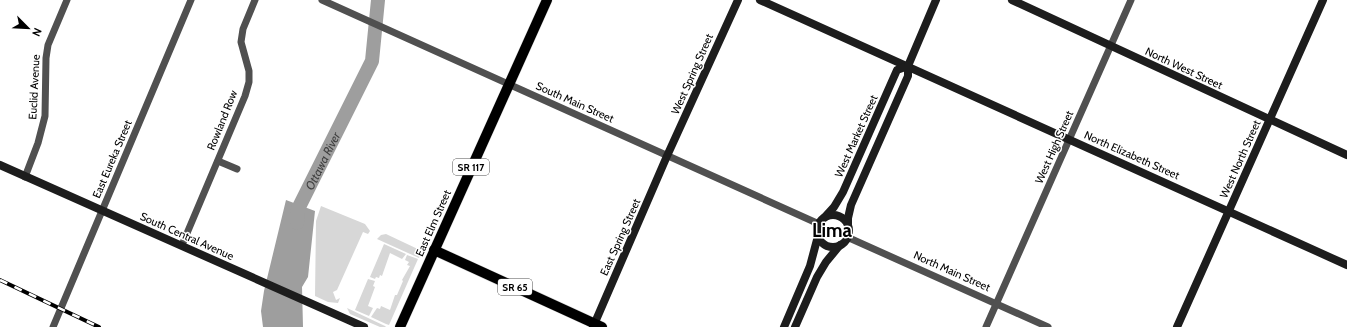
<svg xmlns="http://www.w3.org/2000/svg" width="1347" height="327" font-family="Cabin,sans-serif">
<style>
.green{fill:#d7d7d7}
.water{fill:#9e9e9e}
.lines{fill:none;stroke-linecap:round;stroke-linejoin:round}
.river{stroke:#9e9e9e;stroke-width:14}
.primary-casing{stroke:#dbdbdb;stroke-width:11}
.street{stroke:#505050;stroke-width:7}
.secondary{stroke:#1d1d1d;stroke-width:8}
.primary{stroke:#000;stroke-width:10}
.rail-casing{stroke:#000;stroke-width:4}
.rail{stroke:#fff;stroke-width:2.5;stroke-dasharray:8;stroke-linecap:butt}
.labels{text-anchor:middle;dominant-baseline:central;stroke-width:3;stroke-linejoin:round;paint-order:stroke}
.shield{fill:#fff;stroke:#4c4c4c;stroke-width:1}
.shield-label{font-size:10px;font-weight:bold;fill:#000}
.street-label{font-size:11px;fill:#000;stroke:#fff}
.water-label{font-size:12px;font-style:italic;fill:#3f3f3f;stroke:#fff}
.town-label{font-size:19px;font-weight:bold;fill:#000;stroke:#fff}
</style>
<rect width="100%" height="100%" fill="#fff"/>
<g class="green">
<path d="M321 206 365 224 370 231 368 234 363 232 337 290 333 292 336 300 340 298 338 303 328 302 315 296 316 221Z"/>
<path d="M386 234 422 251 419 258 377 239 381 235Z"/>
<path d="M384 244 406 254 402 259 390 253 382 276 380 275 379 278 376 277 375 279 370 277Z"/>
<path d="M407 255 418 259 389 325 386 324 371 317 377 308 380 309 381 306 390 310 395 295H397L403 281 402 280 410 266 407 265 409 262 405 260Z"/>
<path d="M368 279 375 281 373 286 375 287 368 306 373 308 369 316 355 310Z"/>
<path d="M347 308 385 326 386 327H380L350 314Z"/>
</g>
<path class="water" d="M286 200 315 211 308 277 302 287 303 327H263L261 311 264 291Z"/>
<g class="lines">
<path class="river" id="s1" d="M297 223 298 209 372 61 378 0"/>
<g class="primary-casing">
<g id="primary">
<path d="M434 250 602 327"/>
<path d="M400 327 547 0"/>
</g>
</g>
<g class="street">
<path d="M322 0 819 224"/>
<path d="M218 161 237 169"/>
<path d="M25 177 38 143 45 116 46 58 48 45 67 0"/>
<path d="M847 237 1048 327"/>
<path d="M182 245 245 96 249 82V71L241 42 243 29 255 0"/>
<path d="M53 327 191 0"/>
<path d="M986 327 1131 0"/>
</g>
<g class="secondary">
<path d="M760 0 1347 265"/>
<path d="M1012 0 1347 155"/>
<path d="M0 165 364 327"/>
<circle cx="833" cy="231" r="16"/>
<path d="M824 218 834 207 843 192 897 70 908 66"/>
<path d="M848 229V218L851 205 908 76V66L936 0"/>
<path d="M593 327 667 156 738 0"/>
<path d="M784 327 810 266 818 236"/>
<path d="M795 327 817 277 826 262 840 245"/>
<path d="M1177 327 1323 0"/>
</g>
<use href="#primary" class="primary"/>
<g class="rail-casing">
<path id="rail" d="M0 280 99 327"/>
</g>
<use href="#rail" class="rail"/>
</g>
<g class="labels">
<g class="shield">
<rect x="453" y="159" width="36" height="16" rx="3"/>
<rect x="498" y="279" width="34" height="16" rx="3"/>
</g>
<g class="shield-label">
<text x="471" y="167">SR 117</text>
<text x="515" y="287">SR 65</text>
</g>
<g class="street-label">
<text transform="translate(1184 68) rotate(25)">North West Street</text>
<text transform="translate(692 74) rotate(-66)">West Spring Street</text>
<text transform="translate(34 87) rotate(-87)">Euclid Avenue</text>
<text transform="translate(575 102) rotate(24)">South Main Street</text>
<text transform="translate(222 120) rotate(-68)">Rowland Row</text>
<text transform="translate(856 136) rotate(-66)">West Market Street</text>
<text transform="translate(1054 147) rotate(-66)">West High Street</text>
<text transform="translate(1132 155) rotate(24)">North Elizabeth Street</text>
<text transform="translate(112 159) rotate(-67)">East Eureka Street</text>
<text transform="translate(1240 159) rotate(-66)">West North Street</text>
<text transform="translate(433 223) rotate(-66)">East Elm Street</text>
<text transform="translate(187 236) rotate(24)">South Central Avenue</text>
<text transform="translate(620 237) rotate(-66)">East Spring Street</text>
<text transform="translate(952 271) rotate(24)">North Main Street</text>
</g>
<g class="water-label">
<text stroke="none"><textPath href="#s1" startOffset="68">Ottawa River</textPath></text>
</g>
<g class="town-label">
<text x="832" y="230">Lima</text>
</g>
</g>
<g transform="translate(28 28) rotate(114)" stroke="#ffffff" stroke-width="3" paint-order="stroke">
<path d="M0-3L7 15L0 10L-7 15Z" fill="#000000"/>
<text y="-6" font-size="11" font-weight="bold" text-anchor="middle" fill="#000000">N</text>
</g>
</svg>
